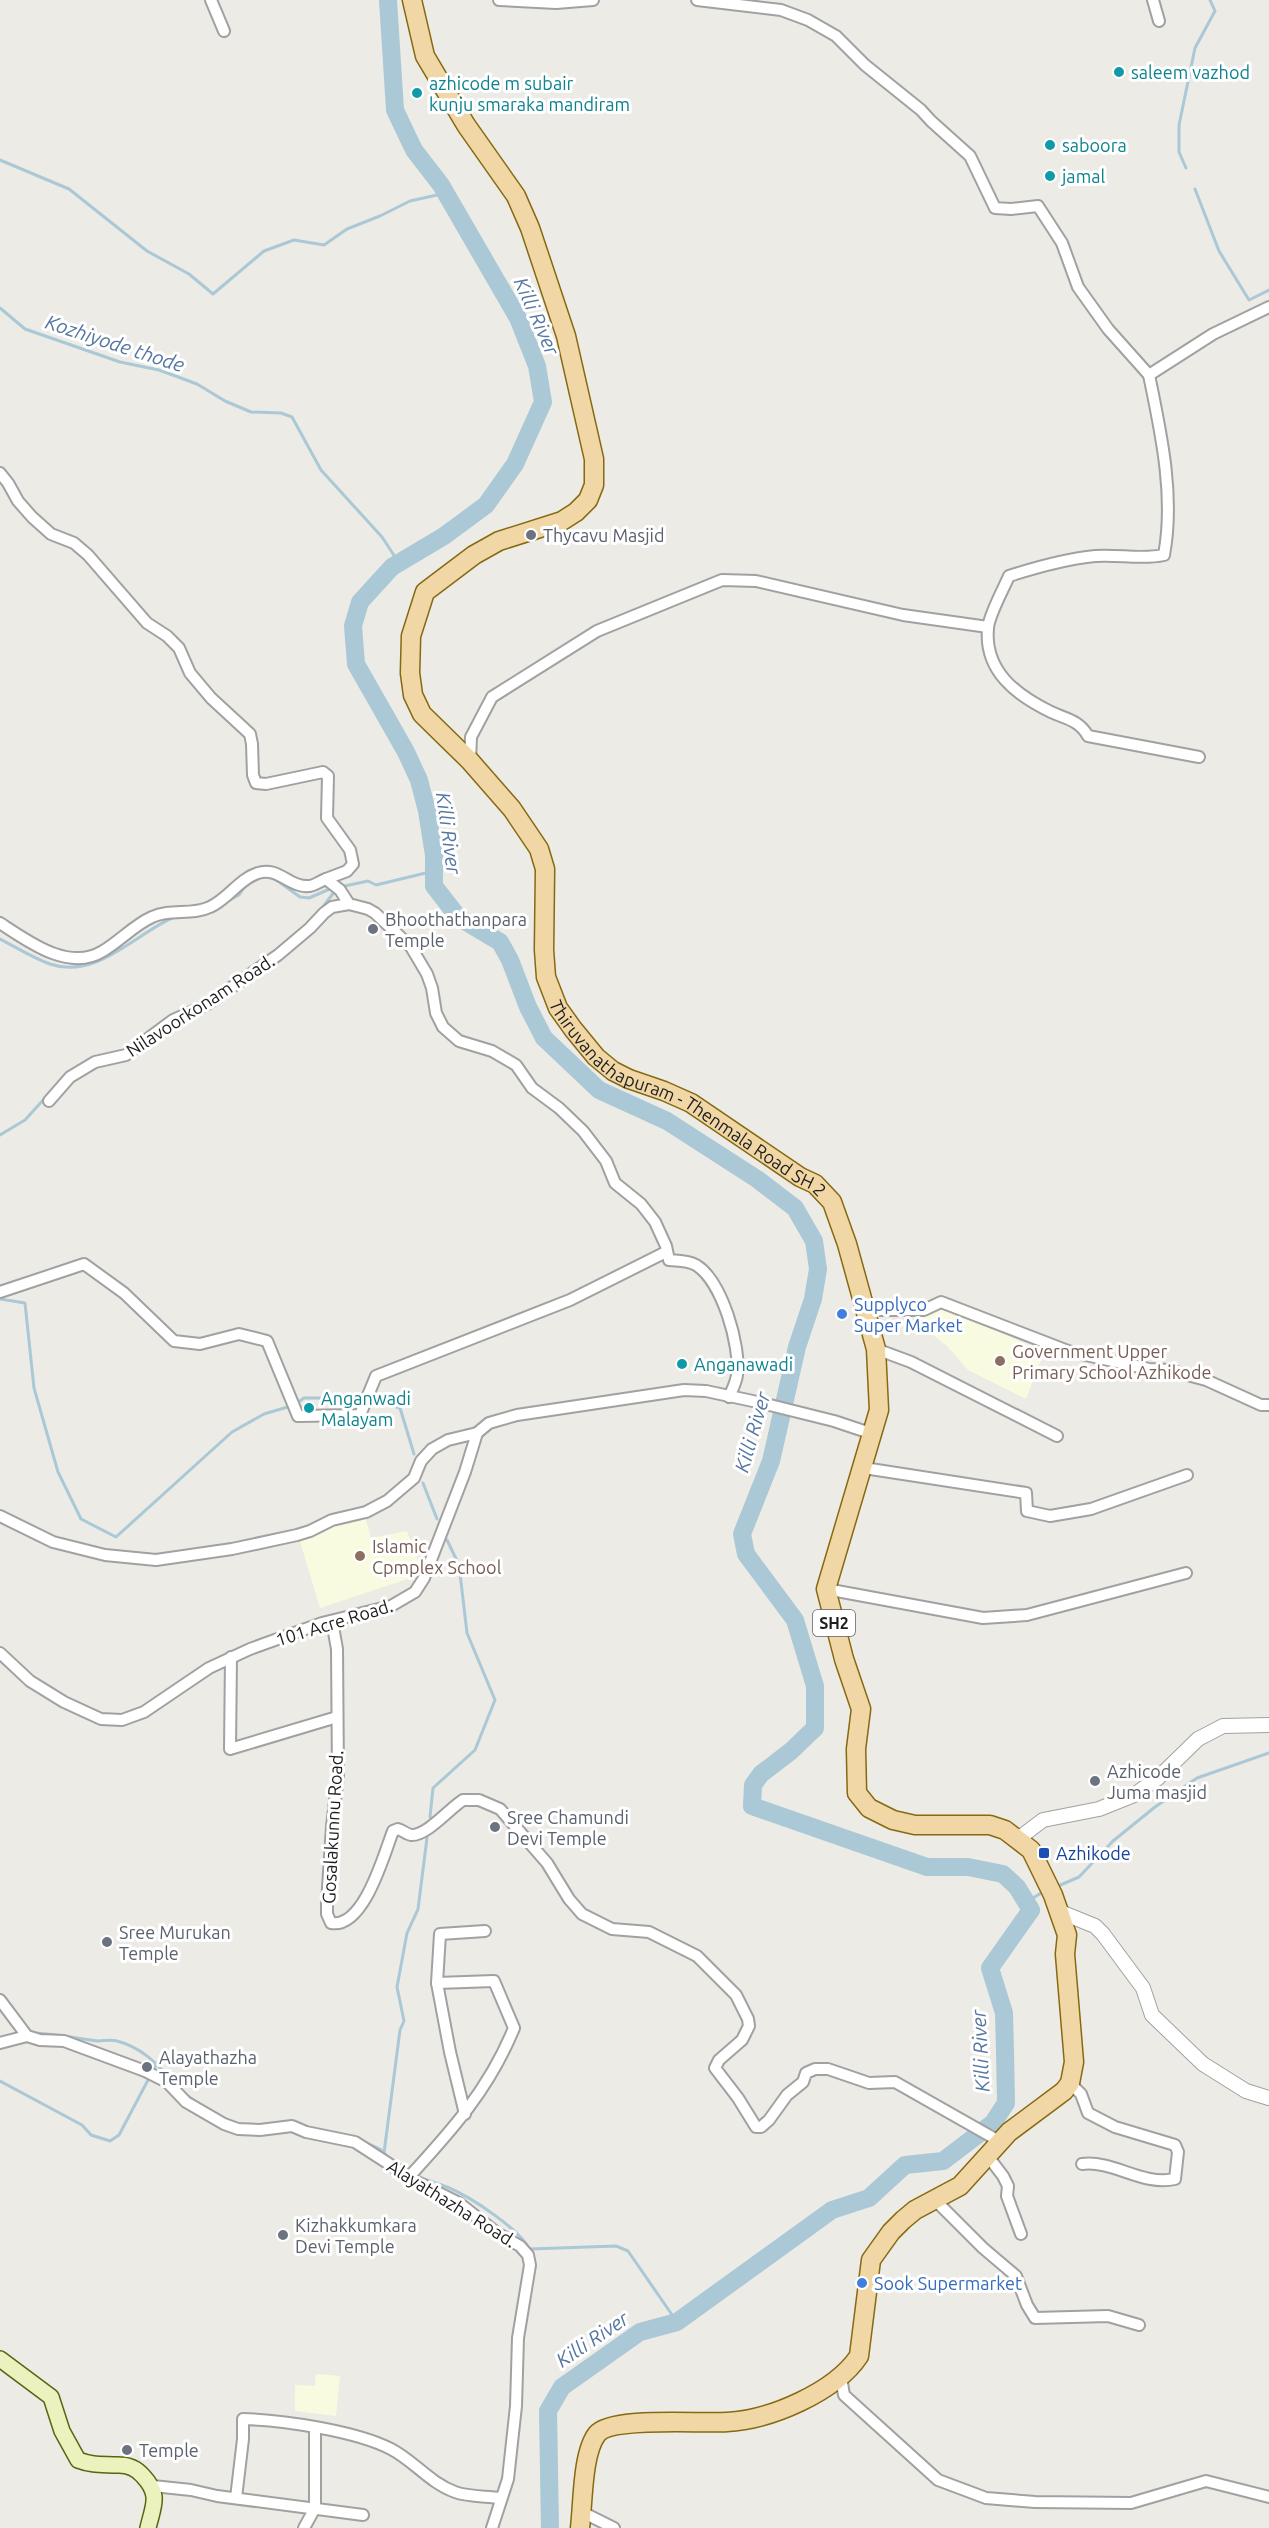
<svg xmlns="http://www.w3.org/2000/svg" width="1269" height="2528" font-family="Ubuntu,sans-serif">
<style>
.education{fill:#f9fbe0}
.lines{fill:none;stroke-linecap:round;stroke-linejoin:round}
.stream{stroke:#aac8d6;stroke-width:3}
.river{stroke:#aac8d6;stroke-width:18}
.minor-casing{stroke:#a1a1a1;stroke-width:14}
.tertiary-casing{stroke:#a1a1a1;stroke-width:16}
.secondary-casing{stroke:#566711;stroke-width:18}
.primary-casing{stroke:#866911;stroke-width:21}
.minor{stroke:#fff;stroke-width:10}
.tertiary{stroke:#fff;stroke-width:14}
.secondary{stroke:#ebf2be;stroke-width:15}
.primary{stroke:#f1d7a6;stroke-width:18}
.culture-dot{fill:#0f9aa8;stroke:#fff;stroke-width:2}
.worship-dot{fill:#6b7280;stroke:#fff;stroke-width:2}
.shop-dot{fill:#3f7fe0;stroke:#fff;stroke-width:2}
.education-dot{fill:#8d6e63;stroke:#fff;stroke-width:2}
.transit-dot{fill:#1a4fb4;stroke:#fff;stroke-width:2}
.labels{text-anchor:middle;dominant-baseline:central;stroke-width:6;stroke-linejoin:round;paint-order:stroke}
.shield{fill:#fff;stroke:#616161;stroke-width:1.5}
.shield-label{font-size:16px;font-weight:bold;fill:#1d1d1d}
.culture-label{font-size:18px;fill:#0d838f;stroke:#fff;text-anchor:start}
.worship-label{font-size:18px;fill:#5b616d;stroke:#fff;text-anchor:start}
.street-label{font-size:18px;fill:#1d1d1d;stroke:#fff}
.shop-label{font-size:18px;fill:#366cbe;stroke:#fff;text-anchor:start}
.education-label{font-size:18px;fill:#785e54;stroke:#fff;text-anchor:start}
.transit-label{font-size:18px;fill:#164399;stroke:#fff;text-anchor:start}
.water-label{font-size:20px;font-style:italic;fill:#5575a2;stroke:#fff}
</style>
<rect width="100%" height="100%" fill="#edebe5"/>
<g class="education">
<path d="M942 1306 1044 1352 1026 1399 968 1370 947 1346 919 1324V1317Z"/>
<path d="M365 1516 371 1538 407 1531 423 1574 320 1608 299 1538 332 1527 337 1520Z"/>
<path d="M316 2374 340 2376 336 2416 295 2411V2385L315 2386Z"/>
</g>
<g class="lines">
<g class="stream">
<path d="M0 160 69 189 147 251 189 274 213 294 264 251 294 240 324 245 347 229 380 216 410 201 446 193"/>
<path d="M1186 168 1179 152V125L1195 48 1215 11 1210 0"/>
<path d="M1195 189 1219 251 1249 300 1269 290"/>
<path d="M0 308 25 329 120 362 159 370 197 384 225 401 251 412 281 413 292 417 321 470 382 537 399 563"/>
<path d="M275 879 300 897 309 898 332 888"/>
<path d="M340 887 368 881 376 885 434 871"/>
<path d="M228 901 239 895 245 886"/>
<path d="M319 912 335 891"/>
<path d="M0 939C16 947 33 958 50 964 96 980 135 934 174 917"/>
<path d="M0 1135 25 1120 54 1088"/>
<path d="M0 1299 25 1303 34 1388 58 1472 81 1519 116 1537 232 1432 264 1414 291 1406"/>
<path d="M370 1399 400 1408 414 1454"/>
<path d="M297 1403 304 1398H364"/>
<path d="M423 1483 437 1519"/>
<path d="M430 1817 433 1788 475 1750 495 1700 467 1633 459 1565 447 1540"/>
<path d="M1058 1886 1079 1877 1113 1841 1155 1807 1197 1778 1269 1753"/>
<path d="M1020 1891 1033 1898 1041 1893"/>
<path d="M32 2033C55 2033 76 2039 98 2041 104 2041 111 2039 117 2041 140 2047 156 2062 170 2079"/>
<path d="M0 2081 82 2125 91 2135 110 2141 119 2135 157 2063"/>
<path d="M185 2094 199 2104"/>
<path d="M358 2139 380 2149 390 2159"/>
<path d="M384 2153 400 2030 404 2021 397 1987 407 1933 418 1909 427 1838"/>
<path d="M416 2176C426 2180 437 2183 447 2187 469 2196 524 2231 531 2253"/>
<path d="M530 2249 616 2246 628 2251 677 2322"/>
</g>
<path class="river" d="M388 0 395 110 414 150 441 185 518 318 537 366 543 402 515 464 486 505 444 536 392 567 360 602 353 626 356 664 406 752 419 780 427 811 434 855V886L458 917 500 942 510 960 528 1007 544 1038 599 1090 667 1121 757 1179 795 1208 814 1241 818 1269 813 1299 797 1347 771 1461 742 1534 746 1554 795 1620 815 1686V1728L791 1751 761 1774 753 1785 752 1806 927 1867H968L1003 1874 1017 1887 1031 1910 990 1968 1004 2013 1005 2051 1006 2103 993 2123 943 2161 905 2165 869 2198 832 2210 677 2322 640 2332 562 2387 548 2411 550 2528"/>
<g class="minor-casing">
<g id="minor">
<path d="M211 0 224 31"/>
<path d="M499 0 556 3 593 0"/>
<path d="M697 0 781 10 808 20 836 36 865 65 921 110 931 121 970 156 995 208 1011 209 1038 206 1062 243 1078 287 1108 329 1149 375 1213 334 1269 307"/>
<path d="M1153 0 1159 21"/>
<path d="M1149 375C1161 433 1175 496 1164 555 1141 560 1118 554 1095 556 1065 559 1037 567 1009 576 1003 590 989 615 988 628 984 671 1016 695 1051 712 1066 719 1079 720 1088 736L1199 757"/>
<path d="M0 473 8 483 18 501 32 517 51 534 74 543 88 555 147 623 167 636 179 648 190 673 211 698 250 734 252 744 253 775 256 783 266 784 323 772 328 776 327 818 350 850 353 864 347 871 326 879"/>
<path d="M470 761 471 737 492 697 597 631 722 580 756 581 903 615 988 627"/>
<path d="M0 923C29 942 69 972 103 951 120 941 134 925 152 917 171 908 191 916 210 907 228 899 239 879 258 873 278 866 290 888 309 886 314 886 320 881 326 879L340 890 349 904 368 909 375 913 411 947 427 974 432 988 436 1013 443 1027 459 1041 492 1051 516 1065 532 1088 559 1108 583 1131 606 1161 615 1183 641 1204 655 1222 666 1246 669 1260C678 1261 687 1260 696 1265 722 1281 741 1346 737 1375 736 1383 732 1390 729 1397"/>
<path d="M49 1101 70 1077 95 1062 126 1055 173 1020 206 1005 278 955 310 928 324 913 332 907 349 904"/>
<path d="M0 1292 84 1264 124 1293 174 1341 200 1344 239 1334 267 1341 298 1416 360 1415 376 1376 570 1300 666 1252"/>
<path d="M865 1310H924L941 1302 1068 1351 1149 1369 1169 1370 1206 1380 1261 1405H1269"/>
<path d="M876 1349 911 1362 1057 1436"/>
<path d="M864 1468 1026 1493 1027 1511 1050 1516 1091 1509 1187 1475"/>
<path d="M0 1516 53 1542 105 1555 156 1560 232 1549 297 1535 310 1531 332 1520 366 1512 387 1501 414 1478 421 1461 432 1449 448 1440 477 1433"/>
<path d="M826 1589 983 1618 1027 1615 1186 1573"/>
<path d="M332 1621 337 1649 338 1776 332 1826 327 1903V1914L331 1923C364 1929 384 1854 393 1831L398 1829C402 1830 406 1834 411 1835 427 1836 450 1808 463 1800H479L500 1809 547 1863 569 1899 582 1914 612 1929 649 1932 697 1956 736 1995 748 2019 749 2026 742 2040 719 2060 715 2068 738 2098 756 2127H761L769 2120 787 2095 803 2082 806 2073 815 2069H828L869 2083 895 2082 999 2141"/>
<path d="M0 1653 30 1681 64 1702 101 1719 122 1720 144 1712 209 1668 250 1649 322 1623 391 1606 415 1592 424 1578 465 1472 477 1433 489 1423 517 1415 684 1390 706 1391 762 1403 834 1421 873 1434"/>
<path d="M231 1657 230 1749 337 1717"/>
<path d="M0 2000 27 2036 40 2040 64 2041 145 2071 167 2082 186 2102 224 2124 238 2129 260 2130 292 2126 306 2132 355 2142 417 2182 459 2203 497 2233 520 2246 528 2255 530 2265 518 2338 516 2406 508 2479 492 2528"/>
<path d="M0 2043 27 2036"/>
<path d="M1070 2083 1081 2094 1088 2113 1115 2127 1175 2145 1178 2152 1175 2179C1141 2186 1114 2160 1082 2164"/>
<path d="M465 2114 450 2052 437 1983 440 1934 485 1931"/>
<path d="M987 2155 1003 2176 1008 2186 1007 2196 1021 2234"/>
<path d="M409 2177C453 2129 489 2089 514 2028L494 1981 437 1983"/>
<path d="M934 2199 983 2248 1016 2276 1027 2305 1035 2318 1108 2316 1139 2325"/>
<path d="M841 2377 844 2395 938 2480 986 2498 1035 2502 1131 2503 1206 2481 1269 2497"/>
<path d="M153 2486 191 2490 217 2496 363 2515"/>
<path d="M236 2498 243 2439V2419C283 2420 356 2431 391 2449 414 2461 430 2483 455 2492 468 2497 486 2496 500 2498"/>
<path d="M582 2512 614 2528"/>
<path d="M304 2528 315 2508V2429"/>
</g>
</g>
<g class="tertiary-casing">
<g id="tertiary">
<path d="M1018 1839 1043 1820 1099 1809 1134 1795 1158 1778 1198 1739 1223 1726 1269 1725"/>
<path d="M1058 1911 1095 1926 1103 1934 1143 1988 1152 2015 1203 2064 1246 2091 1269 2098"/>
</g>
</g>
<g class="secondary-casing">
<path id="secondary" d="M0 2359 51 2397 62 2431 78 2460C94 2466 102 2464 119 2465 129 2465 137 2469 143 2476 161 2495 153 2506 148 2528"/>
</g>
<g class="primary-casing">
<g id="primary">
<path id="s1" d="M412 0 425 56 466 125 516 196 530 228 566 336 594 459V485L588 500 576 512 562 521 499 541 474 555 425 592 411 636 410 673 413 695 422 714 470 761 512 809 539 849 545 869 544 950 546 977 558 1008 573 1029 596 1057 613 1071 629 1079 664 1091 691 1103 800 1177 815 1184 832 1202 847 1244 876 1349 879 1410 826 1589 844 1659 861 1709 856 1749 857 1793 869 1808 893 1820 915 1825H990L1005 1830 1031 1850 1053 1895 1067 1935 1065 1954 1074 2062 1070 2083 1064 2091 1009 2132 960 2186 915 2210 903 2220 891 2232 871 2260 859 2356C835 2392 770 2420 727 2422 702 2424 611 2416 597 2434 582 2453 583 2504 580 2528"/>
</g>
</g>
<use href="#minor" class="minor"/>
<use href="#tertiary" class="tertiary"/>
<use href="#secondary" class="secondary"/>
<use href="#primary" class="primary"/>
</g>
<g class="culture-dot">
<circle cx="1119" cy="72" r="6"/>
<circle cx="417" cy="93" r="6"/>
<circle cx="1050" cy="145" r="6"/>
<circle cx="1050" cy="176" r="6"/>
<circle cx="682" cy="1364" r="6"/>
<circle cx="309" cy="1408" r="6"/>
</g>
<g class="worship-dot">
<circle cx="531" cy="535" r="6"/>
<circle cx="373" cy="929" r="6"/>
<circle cx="1095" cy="1781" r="6"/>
<circle cx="495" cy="1827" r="6"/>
<circle cx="107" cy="1942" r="6"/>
<circle cx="147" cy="2067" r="6"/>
<circle cx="283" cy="2235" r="6"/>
<circle cx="127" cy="2450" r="6"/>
</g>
<g class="shop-dot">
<circle cx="842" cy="1314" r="6"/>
<circle cx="862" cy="2283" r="6"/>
</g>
<g class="education-dot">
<circle cx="1000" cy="1361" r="6"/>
<circle cx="360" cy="1556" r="6"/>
</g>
<rect class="transit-dot" x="1038" y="1847" width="12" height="12" rx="3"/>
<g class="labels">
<rect class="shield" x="813" y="1610" width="42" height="26" rx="4.5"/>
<g class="shield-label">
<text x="834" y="1623">SH2</text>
</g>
<g class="culture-label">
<text x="1131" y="72">saleem vazhod</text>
<text x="429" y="83">azhicode m subair<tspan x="429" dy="21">kunju smaraka mandiram</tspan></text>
<text x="1062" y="145">saboora</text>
<text x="1062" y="176">jamal</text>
<text x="694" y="1364">Anganawadi</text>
<text x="321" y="1398">Anganwadi<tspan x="321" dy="21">Malayam</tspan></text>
</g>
<g class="worship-label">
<text x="543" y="535">Thycavu Masjid</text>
<text x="385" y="919">Bhoothathanpara<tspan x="385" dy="21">Temple</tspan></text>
<text x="1107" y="1771">Azhicode<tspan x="1107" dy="21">Juma masjid</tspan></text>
<text x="507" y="1817">Sree Chamundi<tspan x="507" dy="21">Devi Temple</tspan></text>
<text x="119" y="1932">Sree Murukan<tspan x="119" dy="21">Temple</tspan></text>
<text x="159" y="2057">Alayathazha<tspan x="159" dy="21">Temple</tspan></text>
<text x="295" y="2225">Kizhakkumkara<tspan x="295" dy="21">Devi Temple</tspan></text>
<text x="139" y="2450">Temple</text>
</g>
<g class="street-label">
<text transform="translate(200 1005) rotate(-33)">Nilavoorkonam Road.</text>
<text stroke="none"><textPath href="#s1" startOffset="1360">Thiruvanathapuram - Thenmala Road SH 2</textPath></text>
<text transform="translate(334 1622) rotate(-17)">101 Acre Road.</text>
<text transform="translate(332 1827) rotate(-87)">Gosalakunnu Road.</text>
<text transform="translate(452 2203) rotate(32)">Alayathazha Road.</text>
</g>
<g class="shop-label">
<text x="854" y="1304">Supplyco<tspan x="854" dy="21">Super Market</tspan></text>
<text x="874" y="2283">Sook Supermarket</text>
</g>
<g class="education-label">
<text x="1012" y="1351">Government Upper<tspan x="1012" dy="21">Primary School Azhikode</tspan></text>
<text x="372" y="1546">Islamic<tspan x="372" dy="21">Cpmplex School</tspan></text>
</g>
<g class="transit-label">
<text x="1056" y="1853">Azhikode</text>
</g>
<g class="water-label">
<text transform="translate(537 316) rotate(66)">Killi River</text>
<text transform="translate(115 343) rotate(18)">Kozhiyode thode</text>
<text transform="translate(449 833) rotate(82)">Killi River</text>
<text transform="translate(752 1432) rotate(-74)">Killi River</text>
<text transform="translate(980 2051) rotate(-93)">Killi River</text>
<text transform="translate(592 2339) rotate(-34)">Killi River</text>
</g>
</g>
</svg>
